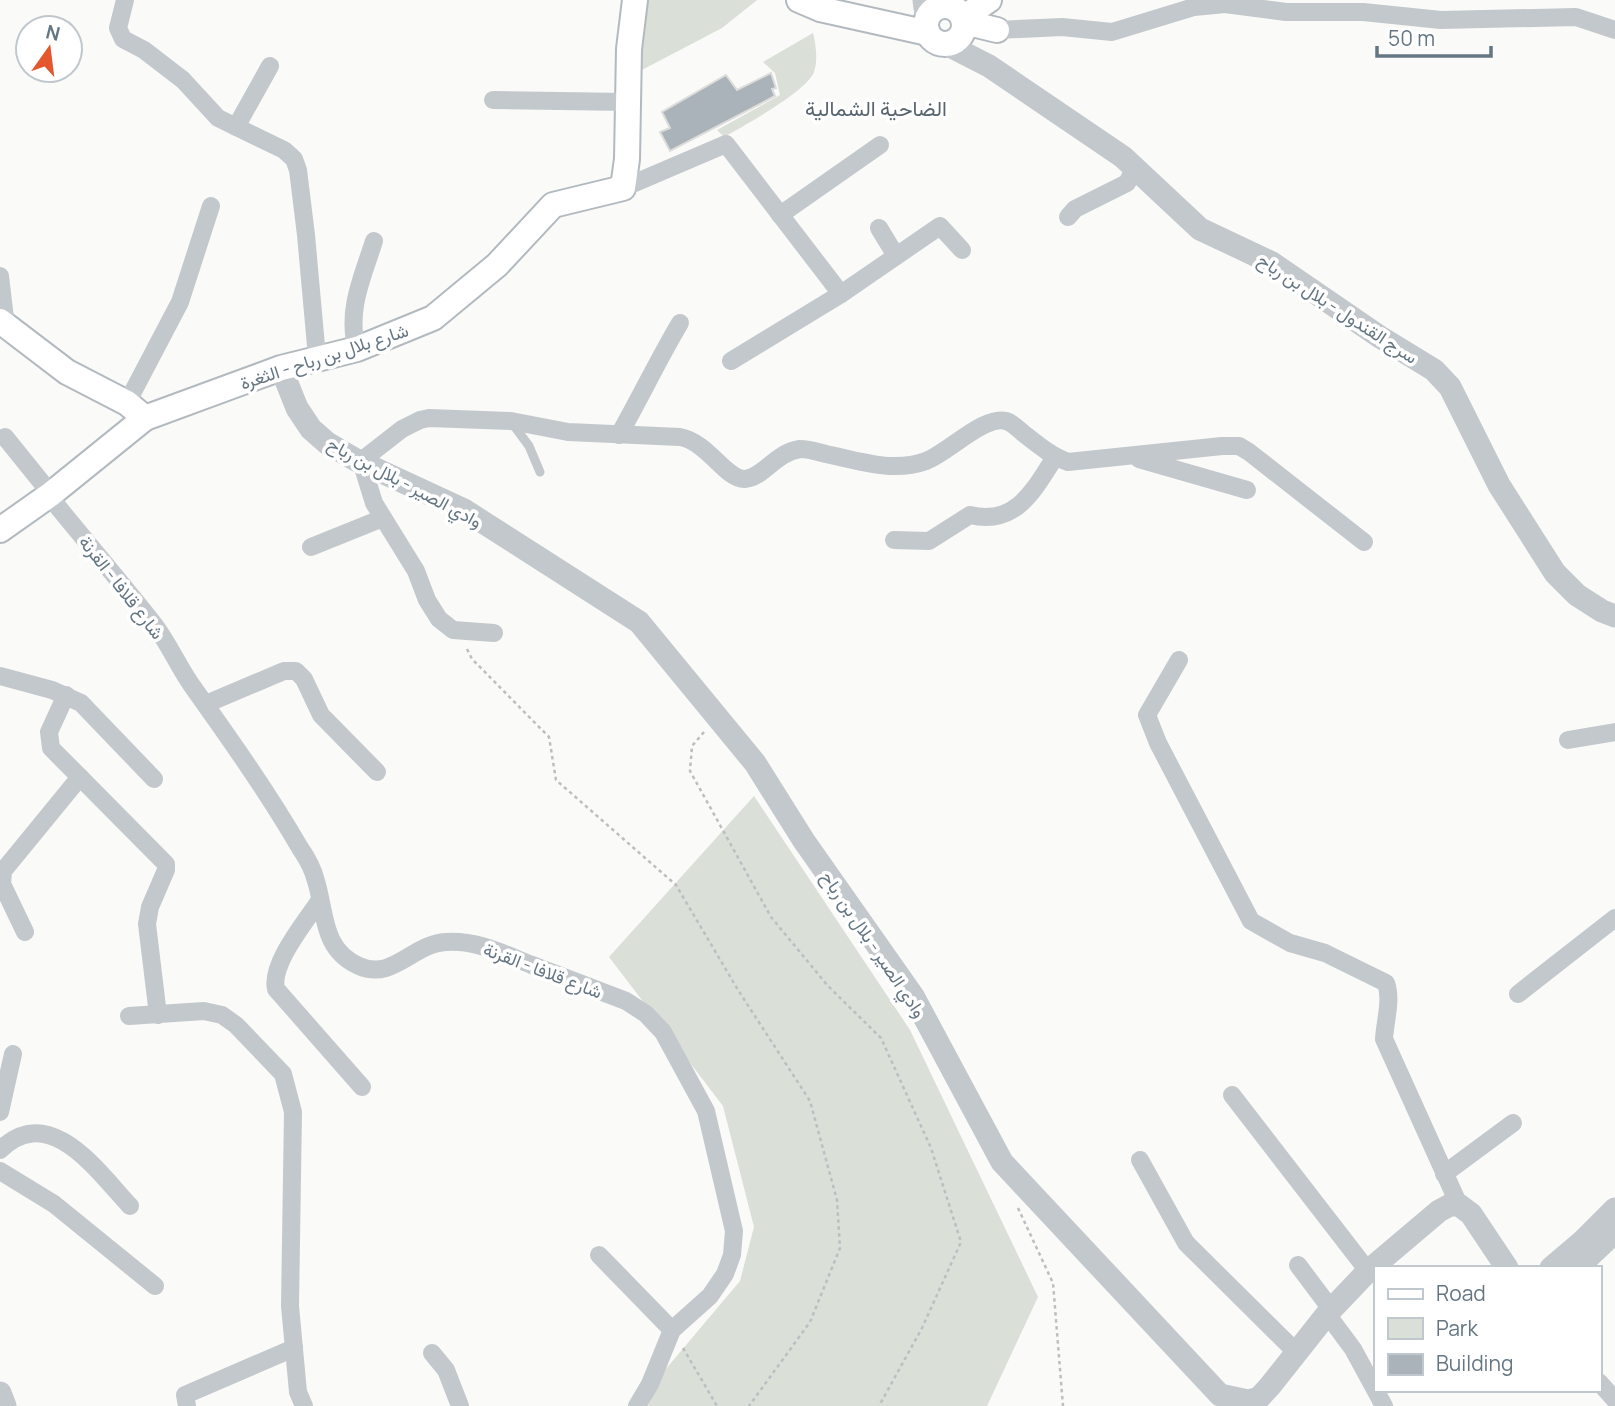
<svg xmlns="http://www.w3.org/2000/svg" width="1615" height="1406" font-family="Manrope,Vazirmatn,sans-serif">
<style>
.green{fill:#dadfd7}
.building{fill:#aab3b9;stroke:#dcdcda;stroke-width:2}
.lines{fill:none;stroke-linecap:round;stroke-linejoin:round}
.secondary-casing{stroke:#b3babf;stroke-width:28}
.path{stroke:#bbbfc2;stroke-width:2.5;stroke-dasharray:3.5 3.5;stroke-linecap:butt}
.service{stroke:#c3c8cc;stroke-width:9}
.minor{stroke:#c3c8cc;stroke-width:18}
.tertiary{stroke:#c3c8cc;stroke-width:23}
.secondary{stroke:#fff;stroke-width:24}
.labels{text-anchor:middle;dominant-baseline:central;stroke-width:7;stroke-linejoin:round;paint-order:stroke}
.street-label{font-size:18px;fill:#657683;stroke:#fff}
.quarter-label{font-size:21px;fill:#57646e;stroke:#fff}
</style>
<rect width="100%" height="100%" fill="#fafaf8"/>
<g class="green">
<path d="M647 0H757L722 28 638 72Z"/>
<path d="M813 33C816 45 818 60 814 72 807 91 744 126 724 137L717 130 780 95 775 73 763 62Z"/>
<path d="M754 796 910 1030 1038 1297 987 1406H648L665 1370 740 1281 754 1227 723 1106 609 957Z"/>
</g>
<path class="building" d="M771 73 776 88 772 89 775 96 670 151 660 132 670 128 662 112 726 75 737 90Z"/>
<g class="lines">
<g class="secondary-casing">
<g id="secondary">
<path d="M799 0 820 9 928 33"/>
<circle cx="945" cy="25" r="19"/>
<path d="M963 18 989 0"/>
<path d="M964 22 997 30"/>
<path d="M0 321 67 372 127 403 145 418"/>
<path d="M0 530 51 494 145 418 281 368 357 349 433 318 497 265 553 205 623 188 627 159 629 49 635 0"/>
</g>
</g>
<g class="path">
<path d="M467 649 472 659 549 737 556 780 676 885 738 990 810 1101 837 1200 840 1248 810 1322 749 1406"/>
<path d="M704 732 692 746 690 771 771 917 828 986 881 1038 931 1148 961 1242 922 1328 879 1406"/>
<path d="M1018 1208 1053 1283 1063 1406"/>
<path d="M683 1348 717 1406"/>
</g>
<path class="service" d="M512 423 529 446 540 472"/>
<g class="minor">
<path d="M125 0 118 28 123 39 144 50 183 80 218 118 284 150 294 159 298 170 306 235 317 357"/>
<path d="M997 30 1062 27 1112 32 1194 7 1225 4 1286 12H1363L1441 20 1576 17 1615 30"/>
<path d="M493 100 628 102"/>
<path d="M236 127 270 66"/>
<path d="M623 188 726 144 841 294 940 226 962 250"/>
<path d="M780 215 880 145"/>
<path d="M1068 217 1075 209 1127 183 1135 168"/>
<path d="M879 228 896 256"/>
<path d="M0 276 6 327"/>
<path d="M357 349C346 311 363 276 374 241"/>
<path d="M731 361 841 294"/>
<path d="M127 403 180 302 211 206"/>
<path d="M619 435C640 398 658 360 680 323"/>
<path d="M5 437 51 494"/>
<path d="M1139 459 1247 490"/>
<path d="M49 496C83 538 119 580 153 623 169 643 179 669 195 690 232 742 268 793 300 848 307 858 313 869 316 881 326 914 322 950 359 966 393 981 412 944 446 942 477 940 504 954 532 965 563 977 594 989 626 1001L646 1014 663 1032 706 1111 734 1231 732 1255 725 1274 710 1296 672 1330 650 1384 637 1406"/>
<path d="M894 540 929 541 970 515C1016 526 1034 490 1055 457"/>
<path d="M311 547 383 518"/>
<path d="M494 633 453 630 439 619 427 600 416 571 374 503 361 461 402 429 420 420 429 418 511 421 568 432 680 437C708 442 726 480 745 479 763 478 776 452 800 449 809 449 818 452 826 454 859 461 893 473 926 461 948 453 984 415 1006 421 1013 423 1018 429 1023 433 1037 444 1051 456 1068 462L1222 446H1239L1249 452 1364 542"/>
<path d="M1179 660 1147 715 1158 743 1251 921 1290 943 1325 953 1386 983C1392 1000 1385 1021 1384 1039L1459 1205"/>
<path d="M0 676 52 690 81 703 154 779"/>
<path d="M66 695 49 732 51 748 166 864V870L150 907 147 924 158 1015"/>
<path d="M206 704 284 671H296L304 679 321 715 377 772"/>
<path d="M1568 740 1615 732"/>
<path d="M320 900C306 921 270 964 276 989L362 1087"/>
<path d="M25 932 2 884 3 871 80 777"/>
<path d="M1518 994 1615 918"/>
<path d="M129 1016 204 1011 222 1015 236 1025 283 1074 293 1112 290 1306 298 1392 304 1406"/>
<path d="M1232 1095 1368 1271"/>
<path d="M0 1112 13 1054"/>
<path d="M0 1150C50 1101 98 1172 130 1206"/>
<path d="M1140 1160 1186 1243 1297 1353"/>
<path d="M0 1171 54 1204 155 1286"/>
<path d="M1444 1174 1513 1123"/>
<path d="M599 1255 672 1330"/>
<path d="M1298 1265 1331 1309"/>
<path d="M1327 1314 1353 1349 1384 1406"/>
<path d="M432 1353 446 1370 460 1406"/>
<path d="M1599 1382 1615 1400"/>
<path d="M187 1406 185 1395 294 1348"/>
</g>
<g class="tertiary">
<path d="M924 0 925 8 930 14"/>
<path d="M946 44 989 66 1123 157 1200 229 1272 263 1380 337 1434 370 1450 387 1499 485 1555 573 1577 595 1602 611 1615 616"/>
<path d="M281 368 297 408 311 429 327 443 356 460 464 510 639 622 755 763 804 841 913 996 1002 1162 1220 1395 1248 1401 1259 1398 1270 1386 1327 1314 1368 1271 1439 1211 1450 1205H1459L1471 1214 1507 1268"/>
<path d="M1551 1268 1584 1240 1615 1209"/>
<path d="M1577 1268 1615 1232"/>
<path d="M0 1393 5 1406"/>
</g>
<use href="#secondary" class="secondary"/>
</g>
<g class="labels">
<g class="street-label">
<text transform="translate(1338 308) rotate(33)">سرج القندول - بلال بن رباح</text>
<text transform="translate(324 356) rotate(-18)">شارع بلال بن رباح - الثغرة</text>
<text transform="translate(405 482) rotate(28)">وادي الصير - بلال بن رباح</text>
<text transform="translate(122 587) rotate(52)">شارع قلافا - القرنة</text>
<text transform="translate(874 944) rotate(56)">وادي الصير - بلال بن رباح</text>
<text transform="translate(543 970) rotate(21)">شارع قلافا - القرنة</text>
</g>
<g class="quarter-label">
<text x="876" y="108">الضاحية الشمالية</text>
</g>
</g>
<rect x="1374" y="1266" width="228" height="126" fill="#ffffff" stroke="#c1c8cd" stroke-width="2"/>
<rect x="1388" y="1289" width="35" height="10" fill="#ffffff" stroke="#c1c8cd" stroke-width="2"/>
<text x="1436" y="1301" font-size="21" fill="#657683">Road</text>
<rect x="1388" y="1318" width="35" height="21" fill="#dadfd7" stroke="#c1c8cd" stroke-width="2"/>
<text x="1436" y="1336" font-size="21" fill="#657683">Park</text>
<rect x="1388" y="1354" width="35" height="21" fill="#aab3b9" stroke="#c1c8cd" stroke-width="2"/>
<text x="1436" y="1371" font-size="21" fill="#657683">Building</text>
<g transform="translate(49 49) rotate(14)"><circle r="33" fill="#ffffff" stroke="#c1c8cd" stroke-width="2"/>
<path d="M0-5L12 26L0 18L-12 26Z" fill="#e4572e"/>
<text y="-10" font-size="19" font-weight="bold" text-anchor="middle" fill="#657683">N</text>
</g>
<path d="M1377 46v10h114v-10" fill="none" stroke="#657683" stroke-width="3.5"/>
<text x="1388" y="46" font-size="21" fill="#657683" stroke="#ffffff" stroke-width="5" paint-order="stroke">50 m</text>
</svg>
